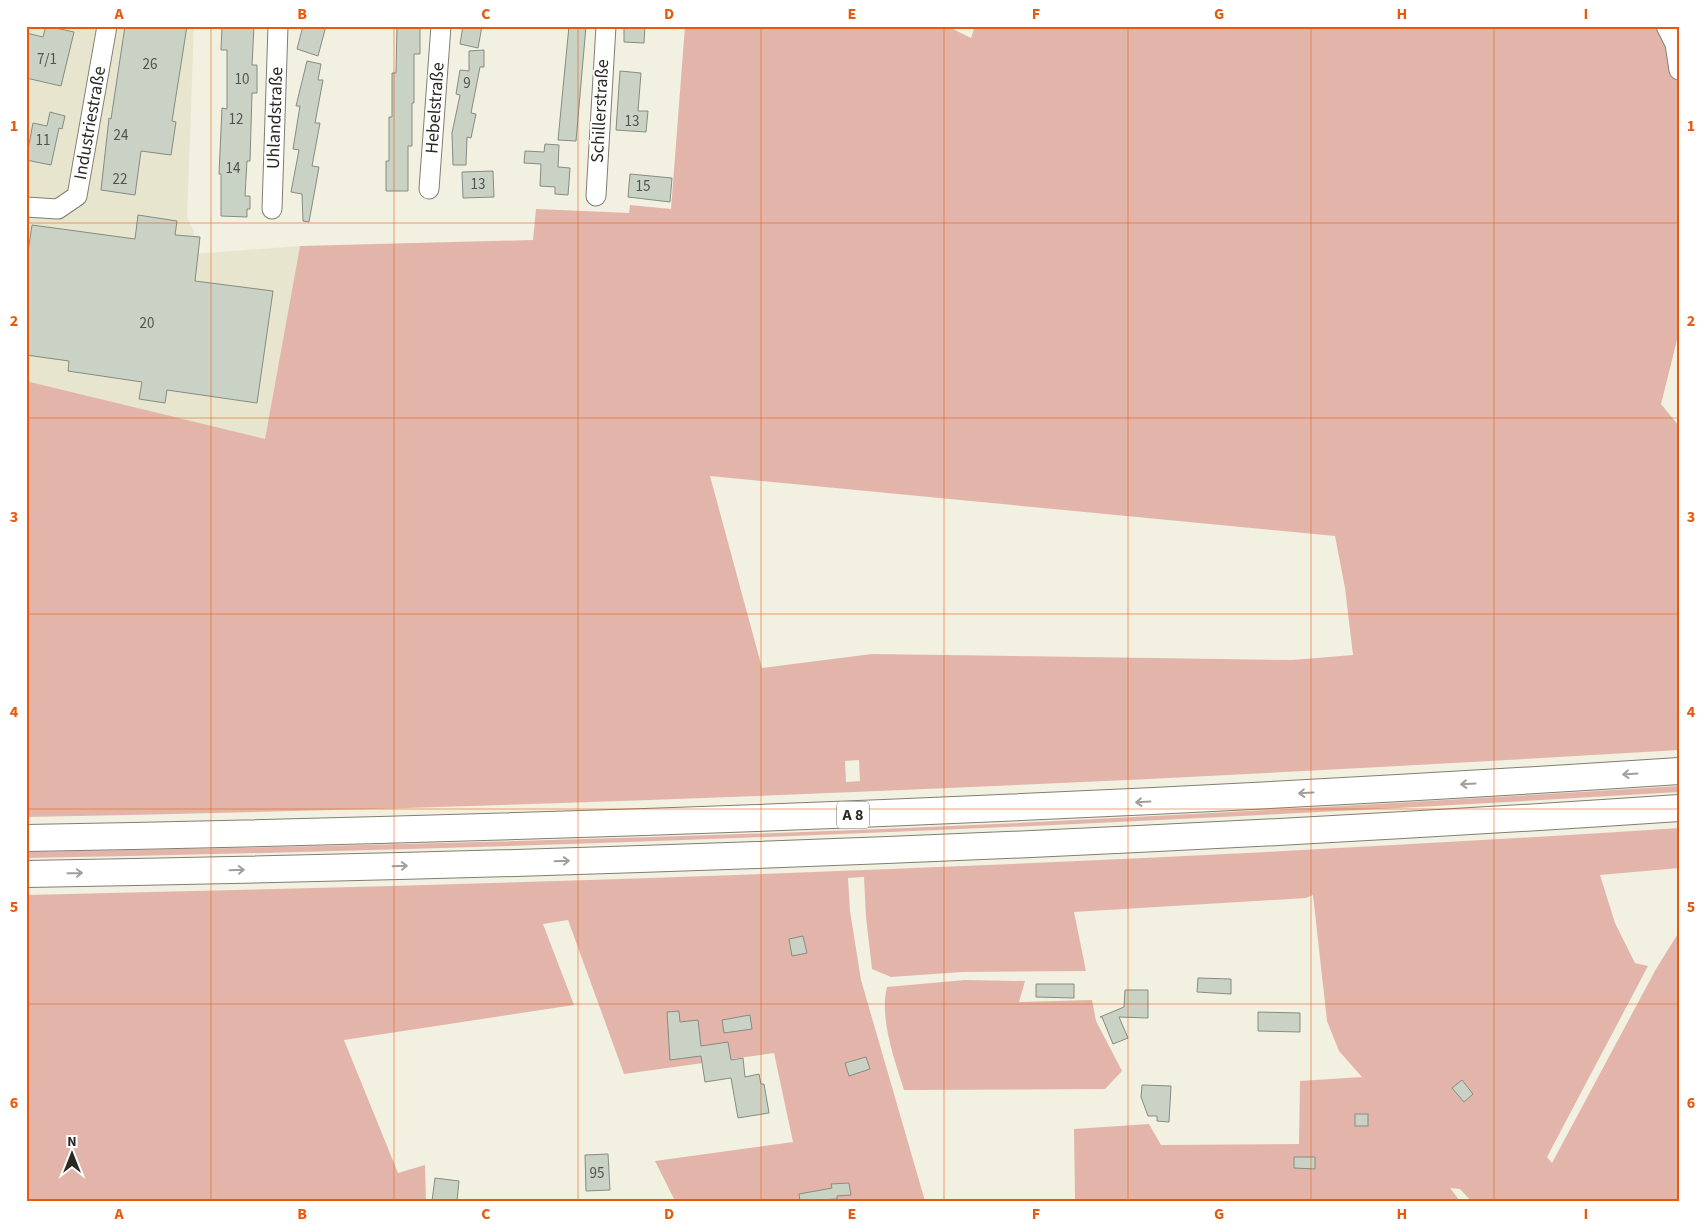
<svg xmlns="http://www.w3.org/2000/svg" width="1705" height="1227" font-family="'Source Sans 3',sans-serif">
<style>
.built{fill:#e8e5ce}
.green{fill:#e3b5aa;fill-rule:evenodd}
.building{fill:#c9d2c5;stroke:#858c80}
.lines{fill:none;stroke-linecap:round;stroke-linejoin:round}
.minor-casing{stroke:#807e70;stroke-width:21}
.highway-casing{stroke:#807e70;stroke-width:28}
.minor{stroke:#fff;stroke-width:19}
.highway{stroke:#fff;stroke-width:26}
.oneway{stroke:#9f9f9c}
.grid{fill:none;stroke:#e8590c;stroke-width:1;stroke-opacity:0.55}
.labels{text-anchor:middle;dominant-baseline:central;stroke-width:4;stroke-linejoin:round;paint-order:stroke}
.number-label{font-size:15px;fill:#52534c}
.shield{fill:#fff;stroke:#6a6966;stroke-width:1}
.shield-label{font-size:16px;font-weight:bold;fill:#2a2924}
.street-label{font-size:18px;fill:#2a2924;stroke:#fff}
.neatline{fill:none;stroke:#e8590c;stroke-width:2}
.grid-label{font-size:16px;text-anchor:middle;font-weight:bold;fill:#e8590c}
</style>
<rect width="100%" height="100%" fill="#f2f0e1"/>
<path class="built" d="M26 26H194L187 217 194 231 192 254 300 246 265 440 26 381Z"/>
<g class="green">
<path d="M685 26H947L971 38 975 26H1679V332L1661 404 1679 426V750C1128 783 578 807 26 817V381L265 439 300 246 533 240 536 209 629 213 630 205 671 209ZM710 476 1335 536 1345 588 1353 655 1292 660 872 654 762 668ZM859 760 860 781 846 782 845 761Z"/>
<path d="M1679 786V792C1128 825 578 848 26 858V852C312 847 597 840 882 829 1148 818 1413 802 1679 786Z"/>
<path d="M1679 828V868L1600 875 1615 923 1635 963 1648 966 1547 1157 1552 1163 1656 969 1679 932V1201H1471L1460 1189 1450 1188 1460 1201H1075L1074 1129 1149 1124 1161 1145 1299 1144 1300 1081 1362 1077 1339 1051 1327 1021 1313 895 1306 898 1074 912 1086 971 962 972 891 977 872 969 866 917 864 877 848 878 850 911 861 980 925 1201H675L655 1161 793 1142 774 1053 624 1074 568 920 543 924 574 1005 344 1040 398 1173 425 1165 426 1201H26V895C578 883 1129 864 1679 828Z"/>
<path d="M965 980 1025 981 1019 1002 1092 1000 1096 1021 1122 1071 1105 1089 904 1090C895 1061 879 1018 887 987Z"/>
</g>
<g class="building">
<path d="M46 26 74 32 61 86 26 78V33L43 37Z"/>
<path d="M125 26H187L172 121 176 122 171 155 141 151 135 195 101 190 109 118 111 119Z"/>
<path d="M222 26H254L252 65H257V93H252L250 161H247L245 196H250V209H247V217L221 216V174H219L222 108 227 109V50H221Z"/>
<path d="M303 26H326L318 56 297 49Z"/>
<path d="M397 26H420V54H414V103H412V146H408V191H386V161H389V117H392V73H396Z"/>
<path d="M463 26H482L478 48 460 44Z"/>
<path d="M569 26H586L576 141 558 140Z"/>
<path d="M624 26H645L644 43 624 42Z"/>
<path d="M484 50V67H480L471 113 476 114 471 138 467 137 466 165H453L452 133 460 95 456 94 460 70 469 71V51Z"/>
<path d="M307 61 321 64 318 80H323L315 123H320L312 166 319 167 309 222 303 221 302 194 291 192 299 150 293 149 300 106H296Z"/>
<path d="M620 71 641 73 638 111H648L646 132 616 130Z"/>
<path d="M50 112 65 116 62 129 59 128 51 165 26 160 33 123 47 126Z"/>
<path d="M545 144 559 145 558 167 570 168 568 195 555 194V187L540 186 541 164 524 163 525 151 544 152Z"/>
<path d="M493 171 494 197 463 198 462 172Z"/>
<path d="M630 174 672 178 670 202 628 197Z"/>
<path d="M138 215 177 221 175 235 200 237 195 281 273 291 257 403 167 390 165 403 139 399 142 382 68 371 69 361 26 355V265L32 225 135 239Z"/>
<path d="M803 936 807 953 792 956 789 939Z"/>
<path d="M1198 978 1231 979V994L1197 992Z"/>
<path d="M1036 984H1074V998L1036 997Z"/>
<path d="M1125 990H1148V1018L1119 1017 1128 1038 1113 1044 1102 1017H1100L1124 1007Z"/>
<path d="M679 1011 680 1022 698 1020 701 1046 728 1042 731 1060 743 1058 745 1077 759 1074 761 1084H764L769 1113 738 1118 731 1078 705 1082 701 1056 670 1060 667 1012Z"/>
<path d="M1258 1012 1300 1013V1032L1258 1031Z"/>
<path d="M750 1015 752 1029 724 1033 722 1020Z"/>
<path d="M866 1057 870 1069 849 1076 845 1063Z"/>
<path d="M1462 1080 1473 1094 1464 1102 1452 1088Z"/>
<path d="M1142 1085 1171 1086 1169 1122 1157 1121V1116H1148L1141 1097Z"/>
<rect x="1355" y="1114" width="13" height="12"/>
<path d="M608 1154 610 1190 586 1191 585 1155Z"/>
<path d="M1294 1157H1315V1169L1294 1168Z"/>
<path d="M435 1178 459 1181 457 1201H432Z"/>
<path d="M849 1183 851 1195 837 1196V1199L800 1201 799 1194 832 1188 831 1184Z"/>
</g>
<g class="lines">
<g class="minor-casing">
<g id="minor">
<path d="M1666 26 1675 44 1679 70"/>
<path d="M429 189 441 26"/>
<path d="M596 196 606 26"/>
<path d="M26 207 58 209 77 196 107 26"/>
<path d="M272 209 278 26"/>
</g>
</g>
<g class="highway-casing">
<g id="highway">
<path d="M26 838C578 828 1129 807 1679 771"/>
<path d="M26 874C577 865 1129 845 1679 808"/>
</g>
</g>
<use href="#minor" class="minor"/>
<use href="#highway" class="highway"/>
</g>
<defs><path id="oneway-shaft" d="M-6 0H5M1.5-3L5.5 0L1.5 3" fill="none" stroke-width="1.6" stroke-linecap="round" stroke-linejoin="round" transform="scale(1.25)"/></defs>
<g class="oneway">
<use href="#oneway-shaft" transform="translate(1630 774) rotate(176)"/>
<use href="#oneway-shaft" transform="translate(1468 784) rotate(177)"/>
<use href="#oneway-shaft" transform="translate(1306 793) rotate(177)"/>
<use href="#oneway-shaft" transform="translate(1143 802) rotate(177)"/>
<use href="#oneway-shaft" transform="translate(562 861) rotate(-2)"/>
<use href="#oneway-shaft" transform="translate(400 866) rotate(-2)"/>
<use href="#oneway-shaft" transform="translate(237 870) rotate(-2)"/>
<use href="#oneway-shaft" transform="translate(75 873) rotate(-1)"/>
</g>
<path class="grid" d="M211 26V1201M394 26V1201M578 26V1201M761 26V1201M944 26V1201M1128 26V1201M1311 26V1201M1494 26V1201M26 223H1679M26 418H1679M26 614H1679M26 809H1679M26 1004H1679"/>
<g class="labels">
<g class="number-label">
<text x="47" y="59">7/1</text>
<text x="150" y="64">26</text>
<text x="242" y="79">10</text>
<text x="467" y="83">9</text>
<text x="236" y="119">12</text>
<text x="632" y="121">13</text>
<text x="121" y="135">24</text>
<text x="43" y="140">11</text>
<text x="233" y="168">14</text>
<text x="120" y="179">22</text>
<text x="478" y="184">13</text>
<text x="643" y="186">15</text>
<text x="147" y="323">20</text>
<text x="597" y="1173">95</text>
</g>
<rect class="shield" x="837" y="801.5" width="32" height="27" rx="4"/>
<g class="shield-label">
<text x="853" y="815">A 8</text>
</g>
<g class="street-label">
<text transform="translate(435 108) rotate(-86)">Hebelstraße</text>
<text transform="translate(600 111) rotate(-87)">Schillerstraße</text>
<text transform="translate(275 118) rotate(-88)">Uhlandstraße</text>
<text transform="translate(90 123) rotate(-80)">Industriestraße</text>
</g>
</g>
<rect width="1705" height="1227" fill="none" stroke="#ffffff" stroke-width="55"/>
<g transform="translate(72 1154)" stroke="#ffffff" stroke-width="4" paint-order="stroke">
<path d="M0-4L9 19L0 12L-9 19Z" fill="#2a2924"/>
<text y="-8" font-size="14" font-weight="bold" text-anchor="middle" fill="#2a2924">N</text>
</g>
<rect x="28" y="28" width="1650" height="1172" class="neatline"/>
<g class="grid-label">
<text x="119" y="19">A</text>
<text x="302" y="19">B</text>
<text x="486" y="19">C</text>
<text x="669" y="19">D</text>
<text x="852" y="19">E</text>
<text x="1036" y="19">F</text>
<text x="1219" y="19">G</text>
<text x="1402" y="19">H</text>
<text x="1586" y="19">I</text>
<text x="14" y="131">1</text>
<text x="1691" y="131">1</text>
<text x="14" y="326">2</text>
<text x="1691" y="326">2</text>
<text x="14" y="522">3</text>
<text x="1691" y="522">3</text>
<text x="14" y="717">4</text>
<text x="1691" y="717">4</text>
<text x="14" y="912">5</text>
<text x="1691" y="912">5</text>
<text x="14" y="1108">6</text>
<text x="1691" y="1108">6</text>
<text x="119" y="1219">A</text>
<text x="302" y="1219">B</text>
<text x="486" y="1219">C</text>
<text x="669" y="1219">D</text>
<text x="852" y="1219">E</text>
<text x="1036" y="1219">F</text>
<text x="1219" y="1219">G</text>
<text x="1402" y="1219">H</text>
<text x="1586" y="1219">I</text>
</g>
</svg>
